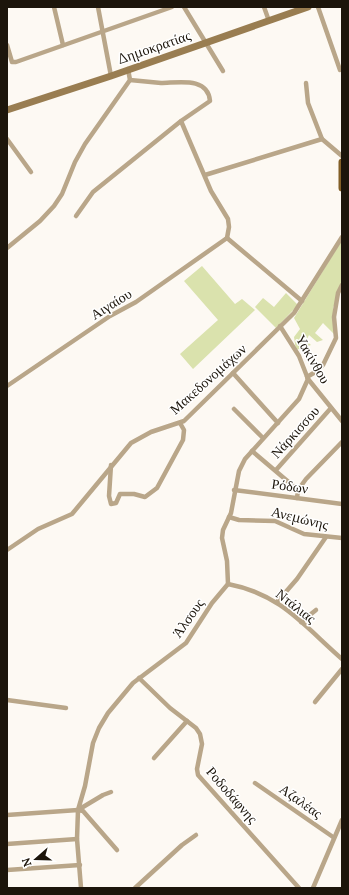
<svg xmlns="http://www.w3.org/2000/svg" width="349" height="895" font-family="Lora,serif">
<style>
.green{fill:#dae2ad}
.lines{fill:none;stroke-linecap:round;stroke-linejoin:round}
.street{stroke:#b9a689;stroke-width:4.5}
.secondary{stroke:#997d51;stroke-width:7}
.primary{stroke:#825f26;stroke-width:7}
.labels{text-anchor:middle;dominant-baseline:central;stroke-width:3;stroke-linejoin:round;paint-order:stroke}
.street-label{font-size:14px;fill:#1c150b;stroke:#fff}
</style>
<rect width="100%" height="100%" fill="#fdf9f3"/>
<g class="green">
<path d="M342 240V285L333 308 335 335 323 323 315 333 323 340 317 342 309 335 306 341 311 345 296 350 294 337 300 329 294 318Z"/>
<path d="M202 266 235 304 242 299 255 310 193 369 180 354 218 320 184 281Z"/>
<path d="M286 293 298 305 276 328 255 307 263 298 274 307Z"/>
</g>
<g class="lines">
<g class="street">
<path d="M54 7 63 45"/>
<path d="M98 7 111 76"/>
<path d="M184 7 223 71"/>
<path d="M264 7 269 21"/>
<path d="M318 7 340 70"/>
<path d="M7 45 12 62H16L172 7"/>
<path d="M306 83 308 103 322 139"/>
<path d="M181 121 211 191 228 219 229 227 227 238"/>
<path d="M7 139 31 172"/>
<path d="M205 175 322 139 342 156"/>
<path d="M76 216 93 192 181 121 210 101C208 76 177 83 161 83 151 82 141 81 130 80"/>
<path d="M227 238 302 301"/>
<path d="M7 248 40 221 54 206 62 194 75 162 85 144 130 80 128 69"/>
<path d="M280 326 299 356 308 379 342 421"/>
<path d="M233 373 278 423"/>
<path d="M307 377 317 371 323 365 336 338 334 317 338 293 342 285"/>
<path d="M7 386 110 316 136 302 227 238"/>
<path d="M234 409 263 438"/>
<path d="M252 451 298 490 297 498"/>
<path d="M111 465 109 496 111 504 116 503 120 494H134L145 497 157 488 183 440 184 430 180 423"/>
<path d="M276 470 331 408"/>
<path d="M234 490 342 504"/>
<path d="M298 490 306 479 342 442"/>
<path d="M229 517 239 520 275 521 304 534 342 538"/>
<path d="M7 550 38 529 72 514 131 443 151 432 184 421 294 313 342 237"/>
<path d="M228 584C281 594 304 626 342 659"/>
<path d="M277 602 297 579 326 537"/>
<path d="M301 622 316 610"/>
<path d="M139 678 170 708 196 728 200 734 202 744 197 769 198 775 299 888"/>
<path d="M7 700 66 708"/>
<path d="M315 702 342 669"/>
<path d="M154 758 187 721"/>
<path d="M255 783 333 837"/>
<path d="M78 810 103 795 111 792"/>
<path d="M7 815 78 810 83 811 117 850"/>
<path d="M7 844 77 839"/>
<path d="M7 870 80 865"/>
<path d="M81 888 77 839 78 810 85 786 93 743 99 728 108 713 133 683 186 643 212 603 228 584 227 561 222 538 223 530 231 513 239 471 245 459 299 399 308 379"/>
<path d="M135 888 182 845 196 835"/>
<path d="M313 888 342 820"/>
</g>
<path class="secondary" d="M7 110 111 76 308 7"/>
<path class="primary" d="M342 162V188"/>
</g>
<g class="labels">
<g class="street-label">
<text transform="translate(154 47) rotate(-19)">Δημοκρατίας</text>
<text transform="translate(111 304) rotate(-32)">Αιγαίου</text>
<text transform="translate(313 359) rotate(60)">Υακίνθου</text>
<text transform="translate(208 379) rotate(-42)">Μακεδονομάχων</text>
<text transform="translate(295 432) rotate(-48)">Νάρκισσου</text>
<text transform="translate(290 486) rotate(8)">Ρόδων</text>
<text transform="translate(300 518) rotate(14)">Ανεμώνης</text>
<text transform="translate(296 606) rotate(38)">Ντάλιας</text>
<text transform="translate(188 618) rotate(-55)">Άλσους</text>
<text transform="translate(232 795) rotate(49)">Ροδοδάφνης</text>
<text transform="translate(301 801) rotate(35)">Αζαλέας</text>
</g>
</g>
<rect width="349" height="895" fill="none" stroke="#1c150b" stroke-width="16"/>
<g transform="translate(36 859) rotate(250)" stroke="#ffffff" stroke-width="3" paint-order="stroke">
<path d="M0-3L7 15L0 10L-7 15Z" fill="#1c150b"/>
<text y="-6" font-size="11" font-weight="bold" text-anchor="middle" fill="#1c150b">N</text>
</g>
</svg>
